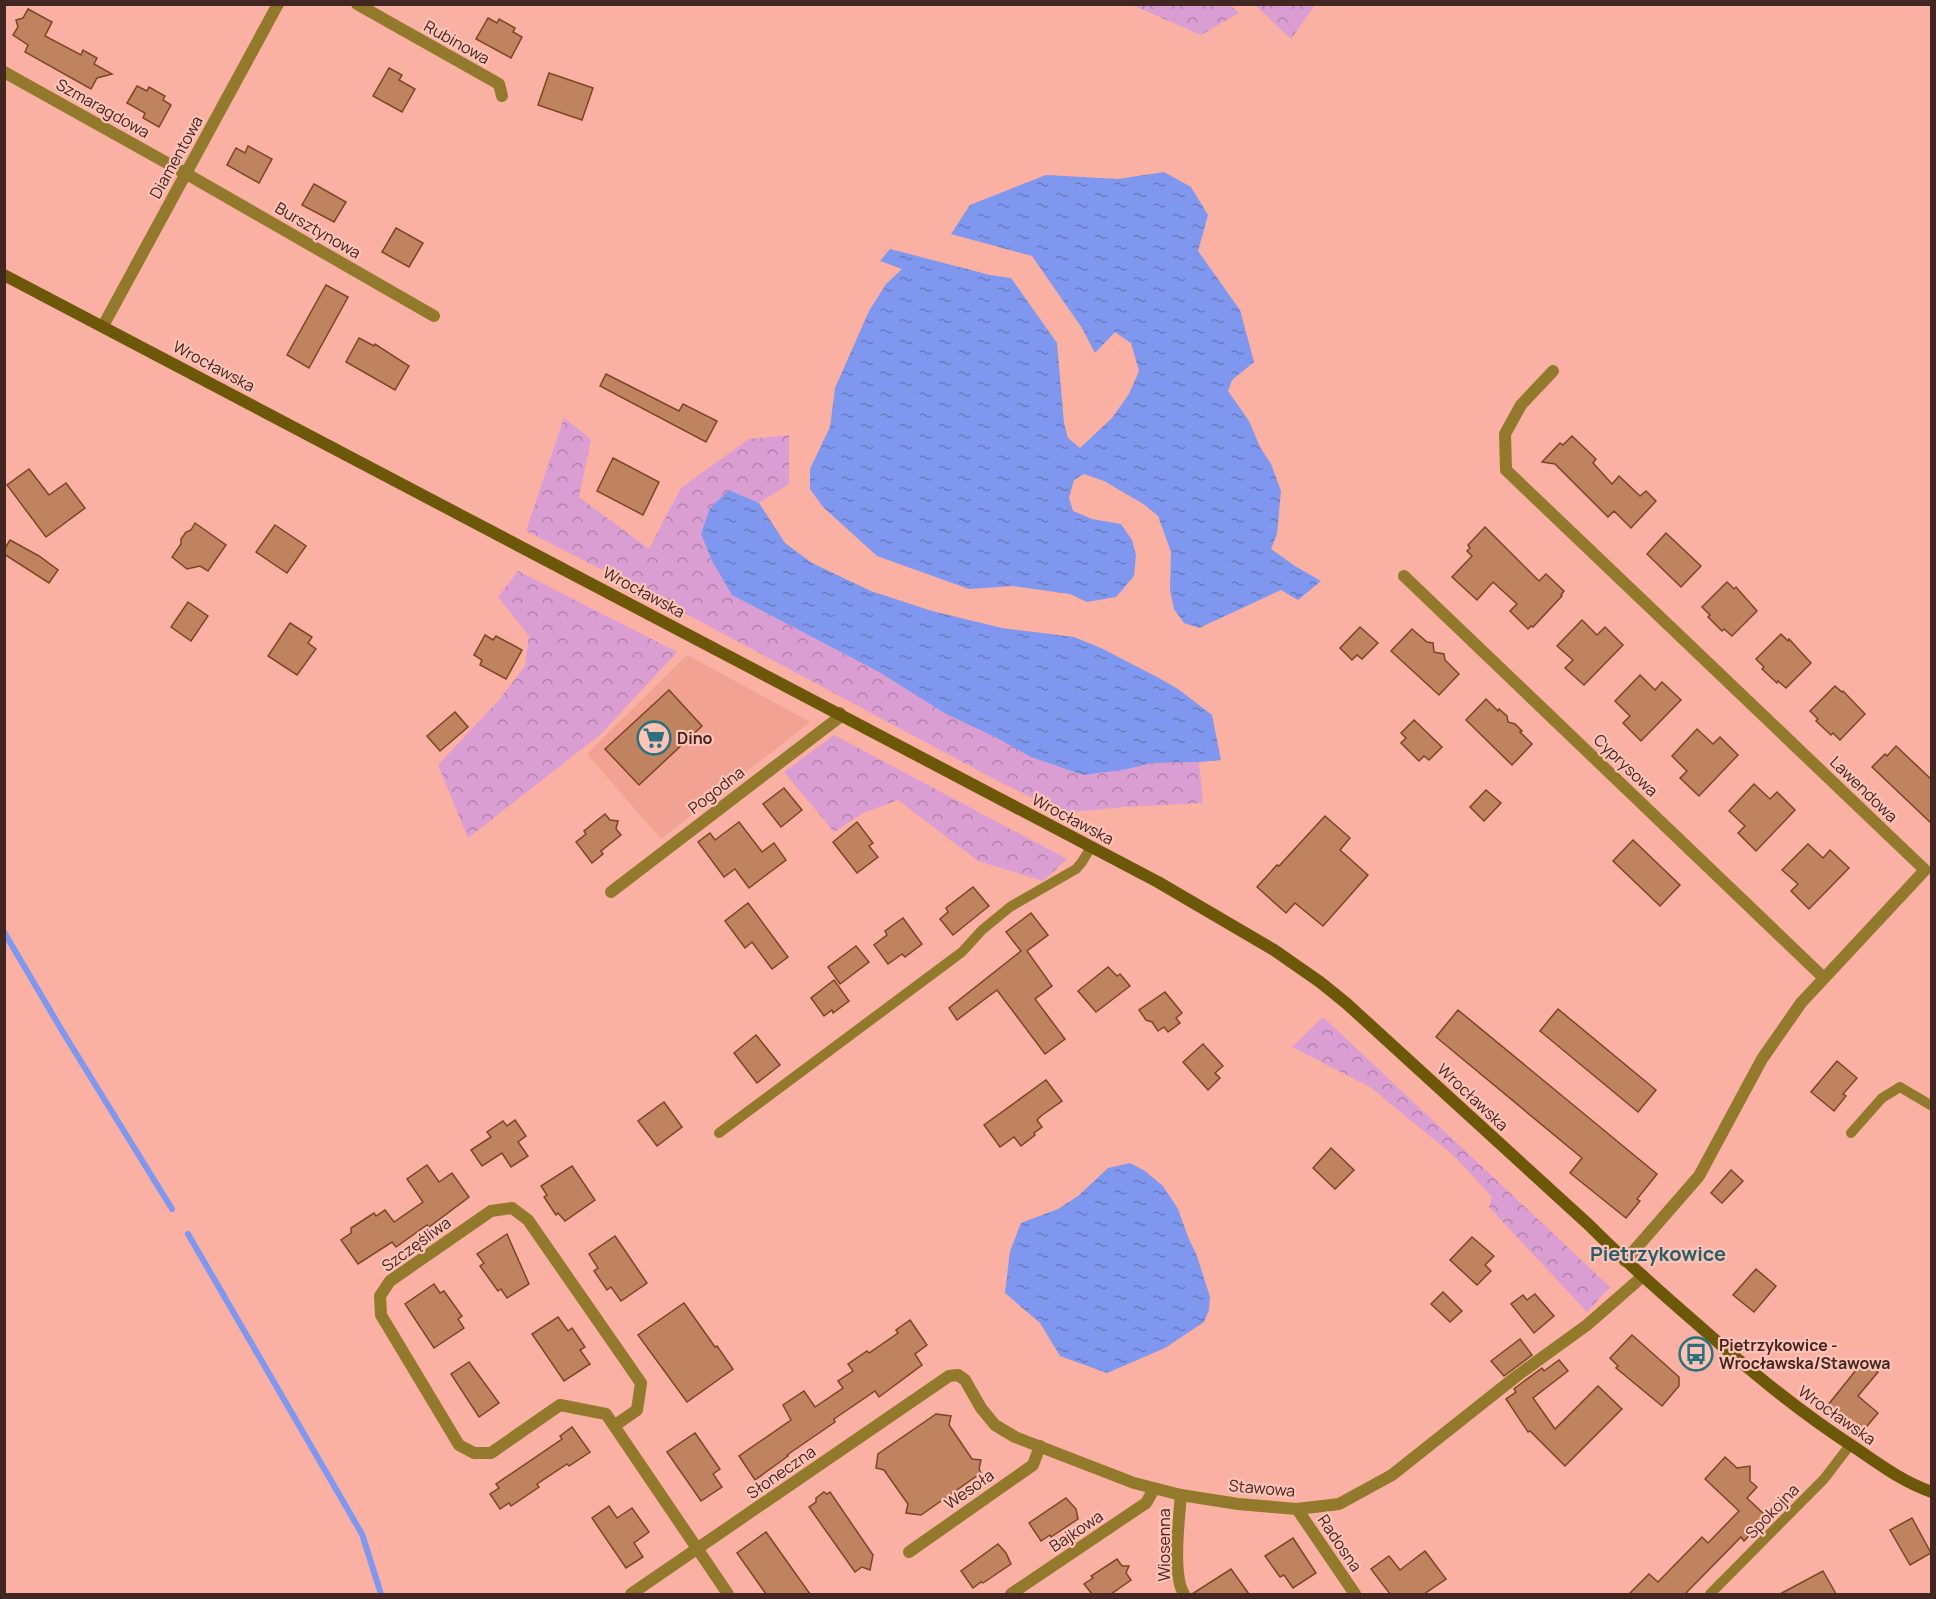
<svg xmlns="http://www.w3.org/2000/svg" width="1936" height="1599" font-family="Manrope,sans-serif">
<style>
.built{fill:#f1a293}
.forest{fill:url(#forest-crowns)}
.water{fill:url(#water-ripples)}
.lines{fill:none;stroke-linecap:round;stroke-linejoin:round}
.stream{stroke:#7f97ee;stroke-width:6}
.building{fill:#bf8360;stroke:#7c4523;stroke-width:1.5}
.service{stroke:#93792b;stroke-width:10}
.minor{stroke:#93792b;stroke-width:12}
.secondary{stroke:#6d5709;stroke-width:12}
.labels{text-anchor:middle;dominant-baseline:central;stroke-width:4.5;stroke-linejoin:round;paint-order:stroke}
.street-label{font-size:16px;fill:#422621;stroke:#fec2b6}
.poi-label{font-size:16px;font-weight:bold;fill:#422621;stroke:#fec2b6;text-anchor:start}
.quarter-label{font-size:20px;font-weight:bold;fill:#265e68;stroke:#fec2b6}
</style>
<defs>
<pattern id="forest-crowns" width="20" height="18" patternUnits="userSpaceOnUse" patternTransform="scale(1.5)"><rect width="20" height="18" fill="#db9ed3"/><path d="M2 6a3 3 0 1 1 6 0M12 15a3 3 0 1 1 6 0" fill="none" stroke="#b381ab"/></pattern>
<pattern id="water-ripples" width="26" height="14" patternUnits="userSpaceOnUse" patternTransform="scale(1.5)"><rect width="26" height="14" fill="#7f97ee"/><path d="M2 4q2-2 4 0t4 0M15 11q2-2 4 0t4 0" fill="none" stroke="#6a7bc0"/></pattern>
</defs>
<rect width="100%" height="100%" fill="#fab0a3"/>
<path class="built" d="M687 655 810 722 661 839 587 754Z"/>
<g class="forest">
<path d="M1132 5H1230L1239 13 1201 35Z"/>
<path d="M1255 5H1315L1291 39Z"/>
<path d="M564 418 591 439 579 497 649 549 681 488 749 439 789 435V484L759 503 729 490 701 534 712 561 732 595 879 672 946 714 995 737 1031 757 1083 775 1123 770 1152 763 1199 762 1203 803 1124 807 1064 813 996 780 640 589 526 531Z"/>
<path d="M518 571 677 652 601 734 468 838 438 765 499 700 525 666 529 636 498 597Z"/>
<path d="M834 735 1067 859 1043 881 978 861 898 800 863 813 834 832 784 772Z"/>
<path d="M1323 1017 1610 1287 1587 1312 1489 1207 1492 1197 1454 1156 1370 1087 1292 1047Z"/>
</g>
<g class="water">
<path d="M1164 172 1191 187 1208 215 1198 251 1240 310 1254 362 1232 380 1228 391 1249 421 1260 447 1271 464 1281 491 1277 534 1271 549 1295 566 1321 581 1298 600 1281 590 1199 628 1184 623 1174 609 1170 590 1171 552 1158 516 1145 505 1104 481 1084 474 1074 480 1069 498 1073 511 1092 519 1121 524 1132 540 1136 555 1134 576 1116 597 1087 602 1070 594 1013 586 969 589 877 556 823 507 810 489V469L830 427 835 388 869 311 886 284 902 269 880 261 890 249 990 275 1011 278 1057 343 1064 423 1068 438 1080 448 1112 418 1129 394 1139 371 1131 343 1115 332 1095 353 1082 328 1032 256 951 234 970 205 1046 175 1118 179Z"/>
<path d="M729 490 759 503 785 543 812 563 871 591 932 611 1002 628 1074 637 1101 648 1157 677 1178 689 1212 715 1221 760 1199 762 1152 763 1123 770 1083 775 1031 757 995 737 946 714 879 672 732 595 712 561 701 534 710 508Z"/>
<path d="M1130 1163 1145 1171 1163 1186 1178 1209 1188 1237 1197 1256 1210 1297 1209 1310 1204 1322 1165 1348 1107 1373 1060 1356 1040 1323 1005 1293 1010 1251 1021 1223 1058 1209 1078 1196 1108 1168Z"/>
</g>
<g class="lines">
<g class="stream">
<path d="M4 932 64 1034 172 1209"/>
<path d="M188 1234 362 1534 381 1594"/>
</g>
</g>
<g class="building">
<path d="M28 9 52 22 45 36 81 55 83 50 97 58 94 64 112 74 97 78 91 89 25 52 28 45 13 35 18 27 16 20 23 18Z"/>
<path d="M488 18 497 23 499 19 515 28 513 32 522 37 511 58 476 39Z"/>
<path d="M389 68 402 75 399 80 415 89 402 112 373 96Z"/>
<path d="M549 73 593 88 582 120 538 105Z"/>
<path d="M137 86 147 91 149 87 165 96 163 100 171 105 159 127 143 118 145 113 127 103Z"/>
<path d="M248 146 272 159 259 183 227 165 236 148 245 153Z"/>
<path d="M314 184 346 202 334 222 302 205Z"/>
<path d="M396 228 423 243 409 267 382 252Z"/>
<path d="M326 285 348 297 309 368 287 355Z"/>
<path d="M359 338 374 346 375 344 409 366 395 390 346 362Z"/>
<path d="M606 374 679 411 683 404 717 421 706 442 600 386Z"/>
<path d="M1572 436 1596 459 1593 463 1612 484 1619 476 1640 496 1646 491 1656 501 1631 528 1614 511 1608 517 1555 464 1542 462 1560 443 1563 445Z"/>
<path d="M613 458 659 482 643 515 597 491Z"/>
<path d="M29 469 49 495 66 483 85 508 46 537 7 485Z"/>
<path d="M195 523 226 545 208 571 200 566 187 569 172 557 181 544V539L186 532 191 530Z"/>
<path d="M275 525 306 546 287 573 256 552Z"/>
<path d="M1485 527 1539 581 1546 574 1564 591 1561 595 1562 596 1533 627 1531 626 1528 629 1510 611 1517 604 1493 582 1477 600 1452 577 1472 556 1467 551 1470 548 1468 545Z"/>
<path d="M1666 533 1701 566 1681 587 1647 554Z"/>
<path d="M10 540 39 556 58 570 49 583 4 554V550Z"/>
<path d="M1727 582 1734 589 1736 587 1757 611 1732 636 1724 629 1722 631 1708 617 1710 615 1702 607Z"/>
<path d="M188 602 208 616 191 641 171 627Z"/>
<path d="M1582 620 1597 635 1605 627 1623 645 1584 685 1565 668 1573 660 1557 646Z"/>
<path d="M290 623 312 637 308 643 316 649 297 675 268 656Z"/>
<path d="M1360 627 1378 643 1362 659 1357 655 1352 660 1340 648Z"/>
<path d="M1412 629 1427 642 1433 643 1434 652 1444 654 1445 660 1459 674 1439 695 1391 651Z"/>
<path d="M1781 634 1788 641 1789 639 1811 663 1786 688 1778 681 1777 683 1762 669 1764 667 1756 659Z"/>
<path d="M485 635 493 640 496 636 522 650 506 679 480 665 482 660 474 655Z"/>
<path d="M1640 675 1655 690 1662 682 1681 700 1641 741 1623 723 1630 716 1615 701Z"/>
<path d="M1835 686 1842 692 1843 691 1865 714 1840 740 1833 733 1831 735 1816 721 1818 719 1810 711Z"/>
<path d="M669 690 702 726 639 785 605 749Z"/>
<path d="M1486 699 1498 711 1499 709 1507 716 1508 722 1515 724 1522 731 1520 732 1532 744 1512 765 1466 720Z"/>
<path d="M455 712 468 727 440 751 427 736Z"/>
<path d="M1414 720 1442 747 1429 760 1424 756 1419 761 1401 743 1406 738 1401 733Z"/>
<path d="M1697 729 1713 744 1720 737 1738 755 1699 796 1680 778 1687 771 1672 756Z"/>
<path d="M1896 746 1932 780V824L1872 767 1885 754 1887 756Z"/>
<path d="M1754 784 1770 799 1777 792 1795 810 1756 851 1738 833 1745 826 1729 811Z"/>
<path d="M784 788 802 810 781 827 763 804Z"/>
<path d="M1486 790 1501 803 1484 821 1470 807Z"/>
<path d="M605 814 610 820 618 821 616 829 621 835 601 851 603 854 592 863 576 842 586 834 584 831Z"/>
<path d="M1325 816 1350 838 1340 850 1368 875 1323 926 1295 903 1286 913 1257 887 1277 865 1279 866Z"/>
<path d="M739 822 762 852 774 843 786 860 749 888 735 869 724 877 698 842 710 833 715 840Z"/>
<path d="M857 822 873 843 869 846 878 857 857 873 833 842Z"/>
<path d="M1633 840 1680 885 1660 906 1613 861Z"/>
<path d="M1808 844 1823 858 1830 850 1849 868 1809 909 1791 891 1798 884 1782 870Z"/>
<path d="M973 887 989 906 953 935 940 919 948 912 946 908Z"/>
<path d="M748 903 788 957 772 969 752 942 745 948 725 921Z"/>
<path d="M1031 913 1048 935 1027 951 1052 986 1035 999 1065 1039 1045 1054 997 990 957 1020 949 1008 1021 951 1006 932Z"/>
<path d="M903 918 922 944 905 957 902 954 888 964 874 945 887 935 885 931Z"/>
<path d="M856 946 869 962 840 984 828 967Z"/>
<path d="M1108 967 1117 976 1120 974 1130 986 1096 1012 1078 991Z"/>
<path d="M834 980 849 1001 833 1013 832 1010 824 1016 811 998Z"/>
<path d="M1165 992 1182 1013 1176 1018 1180 1023 1168 1032 1164 1027 1158 1031 1152 1022 1146 1020 1139 1010Z"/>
<path d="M1558 1009 1656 1090 1638 1112 1540 1031Z"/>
<path d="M1458 1010 1657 1174 1637 1199 1640 1201 1626 1218 1570 1173 1582 1158 1436 1037Z"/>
<path d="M756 1035 780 1065 757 1083 734 1053Z"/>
<path d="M1203 1044 1223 1066 1215 1073 1220 1078 1208 1090 1183 1062Z"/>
<path d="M1837 1061 1857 1078 1843 1094 1846 1096 1834 1111 1811 1092Z"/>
<path d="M1046 1080 1062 1101 1041 1116 1037 1120 1042 1127 1034 1133 1035 1135 1021 1146 1014 1137 1000 1147 984 1125Z"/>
<path d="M664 1102 682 1127 657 1146 638 1121Z"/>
<path d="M515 1120 526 1136 518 1142 528 1156 511 1167 502 1153 482 1166 471 1150 491 1137 487 1132 503 1121 507 1126Z"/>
<path d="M1331 1148 1354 1170 1335 1189 1313 1168Z"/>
<path d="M427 1165 439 1182 452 1173 469 1197 429 1227 427 1225 396 1247 392 1242 358 1264 341 1240 351 1233V1228L374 1213 376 1216 385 1210 394 1222 423 1202 407 1179Z"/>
<path d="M572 1166 595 1200 565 1221 558 1213 556 1215 544 1197 547 1195 541 1186Z"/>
<path d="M1731 1170 1743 1181 1722 1203 1711 1193Z"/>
<path d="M507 1234 529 1284 507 1298 501 1289 498 1291 480 1266 484 1263 477 1254Z"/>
<path d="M615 1236 647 1283 621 1301 611 1287 607 1290 594 1271 598 1268 589 1254Z"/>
<path d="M1472 1237 1494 1256 1485 1265 1491 1271 1477 1285 1450 1260Z"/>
<path d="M1756 1269 1776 1286 1754 1312 1733 1295Z"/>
<path d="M434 1284 440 1293 444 1291 462 1316 458 1319 464 1328 434 1348 405 1304Z"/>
<path d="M1443 1292 1462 1311 1450 1322 1431 1304Z"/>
<path d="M1535 1294 1554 1316 1534 1333 1511 1304 1523 1295 1527 1300Z"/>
<path d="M684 1303 715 1347 717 1346 733 1369 687 1402 638 1335Z"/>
<path d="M558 1317 568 1331 572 1328 585 1347 580 1350 590 1364 564 1381 532 1334Z"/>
<path d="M910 1320 927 1345 915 1354 922 1365 879 1397 875 1391 834 1419 835 1422 787 1455 788 1456 755 1480 739 1456 791 1420 783 1405 804 1391 815 1407 843 1388 838 1381 853 1371 848 1364 867 1351 869 1353 898 1333 896 1330Z"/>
<path d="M1632 1335 1679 1377V1386L1662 1406 1616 1368 1618 1366 1610 1358Z"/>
<path d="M1520 1339 1532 1355 1504 1376 1491 1361Z"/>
<path d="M1559 1360 1568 1371 1533 1398 1555 1429 1598 1386 1622 1409 1565 1466 1530 1431 1528 1432 1506 1399 1516 1392 1514 1389 1523 1382 1542 1368 1544 1371Z"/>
<path d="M1864 1360 1878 1372 1858 1396 1878 1413 1862 1432 1828 1405Z"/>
<path d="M469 1362 499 1403 479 1417 451 1374Z"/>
<path d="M936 1414 951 1416 949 1425 972 1459 981 1460 979 1469 981 1473 921 1515 906 1513 908 1504 903 1497 884 1470 876 1468 878 1454Z"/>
<path d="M572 1427 590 1452 569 1466 567 1464 537 1484 539 1487 511 1506 509 1503 500 1509 490 1494 499 1488 496 1484 562 1439 560 1436Z"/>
<path d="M695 1433 720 1469 713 1474 722 1487 701 1501 667 1452Z"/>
<path d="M1725 1457 1737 1468 1750 1466V1481L1757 1487 1747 1498 1767 1517 1744 1541 1741 1537 1685 1594H1629L1649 1574 1658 1582 1702 1537 1708 1543 1739 1511 1705 1479Z"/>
<path d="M824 1492 827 1494 830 1492 873 1555 870 1570 862 1567 855 1572 809 1507 816 1502V1498Z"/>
<path d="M1066 1498 1076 1509 1078 1519 1051 1537 1050 1535 1041 1541 1029 1523Z"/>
<path d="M609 1506 617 1518 632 1508 649 1532 634 1543 643 1557 626 1568 592 1518Z"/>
<path d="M1912 1518 1931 1553 1910 1565 1890 1530Z"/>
<path d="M766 1532 810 1594H766L737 1553Z"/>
<path d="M1293 1538 1316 1573 1293 1588 1284 1575 1280 1577 1265 1556Z"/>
<path d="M998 1544 1006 1553 1011 1564 983 1583 981 1582 973 1588 961 1571Z"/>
<path d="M1425 1551 1446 1579 1424 1594H1390L1371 1569 1389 1556 1400 1570Z"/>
<path d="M1117 1559 1122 1566H1129L1126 1573 1131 1580 1111 1594H1092L1084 1584 1093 1578 1091 1576Z"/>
<path d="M1231 1569 1249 1594H1192Z"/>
<path d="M1823 1571 1836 1594H1780Z"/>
</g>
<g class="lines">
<g class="service">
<path d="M719 1133 962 952 982 930 1010 907 1076 869 1082 862 1091 847"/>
<path d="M1851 1133 1882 1098 1900 1087 1932 1106"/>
<path d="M1710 1594 1824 1479 1850 1445"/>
</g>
<g class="minor">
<path d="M357 4 499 84 502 96"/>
<path d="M4 72 185 173 434 316"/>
<path d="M103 326 278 4"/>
<path d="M1553 371 1521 405 1505 434 1506 470 1925 870 1801 1003 1762 1059 1699 1176 1625 1261"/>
<path d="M1404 576 1824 978"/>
<path d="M611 892 837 719 840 713"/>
<path d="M614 1426 637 1410 641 1383 528 1220 512 1208 491 1211 390 1281 380 1296 381 1315 459 1445 474 1453H491L560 1405 606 1414 728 1594"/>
<path d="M1181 1495C1179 1518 1172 1576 1184 1594"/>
<path d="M1297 1509 1355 1594"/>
<path d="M909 1552 1033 1465 1040 1446"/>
<path d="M631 1594 949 1376 958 1375 965 1380 981 1408 995 1425 1015 1437 1134 1483 1181 1495 1238 1504 1297 1509 1339 1504 1392 1475 1518 1375 1587 1325 1643 1276"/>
<path d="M1011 1594 1146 1503 1154 1489"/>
</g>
<path class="secondary" d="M4 275 1158 882 1274 950 1320 982 1346 1003 1589 1225C1623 1259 1659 1291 1696 1323 1748 1369 1798 1411 1857 1449 1880 1465 1905 1483 1932 1492"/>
</g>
<defs>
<g id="supermarket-ring" transform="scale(1.725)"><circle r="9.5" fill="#fec2b6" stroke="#2b727e" stroke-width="1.5"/><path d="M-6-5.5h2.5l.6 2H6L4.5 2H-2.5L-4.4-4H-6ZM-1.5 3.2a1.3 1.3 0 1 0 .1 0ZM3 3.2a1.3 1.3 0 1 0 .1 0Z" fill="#2b727e"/></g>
<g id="bus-ring" transform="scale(1.725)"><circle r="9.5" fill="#fec2b6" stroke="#2b727e" stroke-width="1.5"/><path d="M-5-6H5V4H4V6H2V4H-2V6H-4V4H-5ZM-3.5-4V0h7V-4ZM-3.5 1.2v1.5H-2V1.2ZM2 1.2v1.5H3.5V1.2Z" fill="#2b727e"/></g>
</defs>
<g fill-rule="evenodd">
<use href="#supermarket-ring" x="654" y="738"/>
<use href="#bus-ring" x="1696" y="1354"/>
</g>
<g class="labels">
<g class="street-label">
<text transform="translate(457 42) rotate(29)">Rubinowa</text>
<text transform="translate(103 108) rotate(29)">Szmaragdowa</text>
<text transform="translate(176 157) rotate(-61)">Diamentowa</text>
<text transform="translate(318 230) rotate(30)">Bursztynowa</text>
<text transform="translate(214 366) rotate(28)">Wrocławska</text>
<text transform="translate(644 592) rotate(28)">Wrocławska</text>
<text transform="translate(1626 765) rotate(44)">Cyprysowa</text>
<text transform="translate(1864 789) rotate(44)">Lawendowa</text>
<text transform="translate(716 790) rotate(-38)">Pogodna</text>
<text transform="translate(1073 819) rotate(28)">Wrocławska</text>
<text transform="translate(1473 1097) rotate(43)">Wrocławska</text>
<text transform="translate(416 1244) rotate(-36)">Szczęśliwa</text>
<text transform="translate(1837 1415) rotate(35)">Wrocławska</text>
<text transform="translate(781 1472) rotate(-35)">Słoneczna</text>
<text transform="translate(1262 1488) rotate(5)">Stawowa</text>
<text transform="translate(969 1489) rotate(-35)">Wesoła</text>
<text transform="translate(1772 1511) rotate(-46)">Spokojna</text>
<text transform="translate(1076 1531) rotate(-34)">Bajkowa</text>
<text transform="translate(1340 1543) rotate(56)">Radosna</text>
<text transform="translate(1164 1545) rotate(-90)">Wiosenna</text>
</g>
<g class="poi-label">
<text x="677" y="738">Dino</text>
<text x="1719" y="1345">Pietrzykowice -<tspan x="1719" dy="18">Wrocławska/Stawowa</tspan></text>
</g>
<g class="quarter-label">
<text x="1658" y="1253">Pietrzykowice</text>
</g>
</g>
<rect width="1936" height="1599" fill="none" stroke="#422621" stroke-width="12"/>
</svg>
